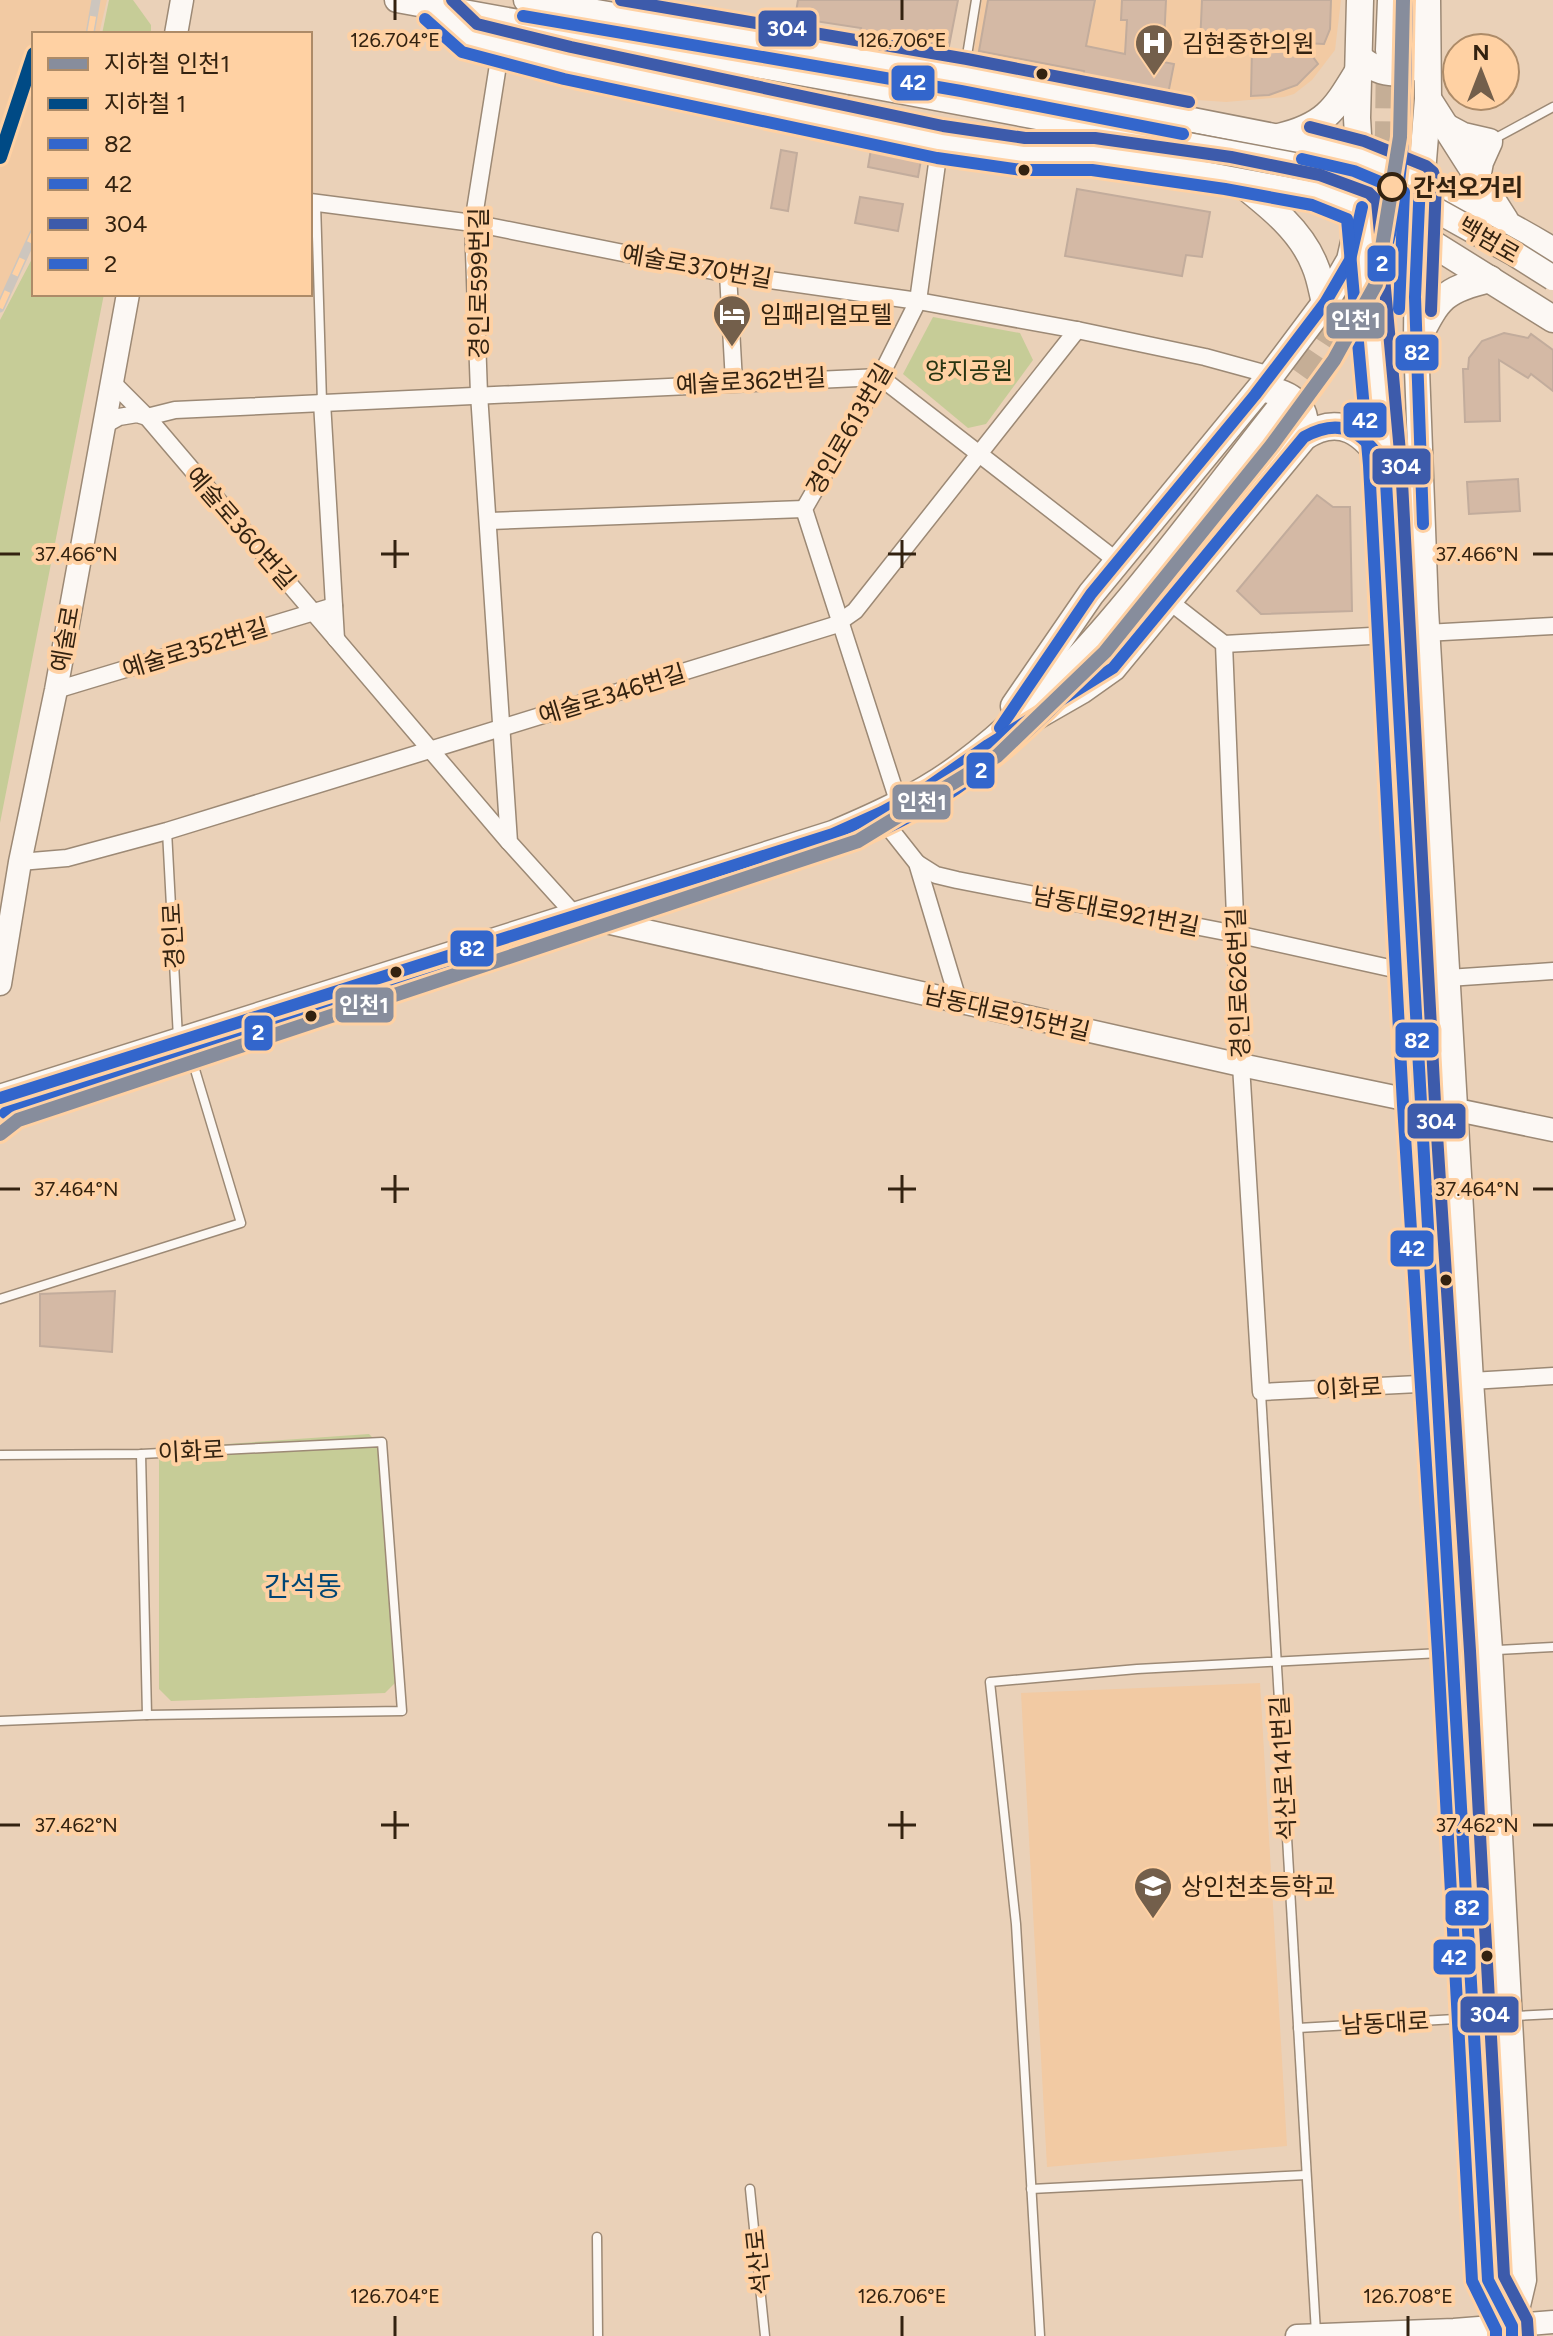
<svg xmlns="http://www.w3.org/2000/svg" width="1553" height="2336" font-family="Figtree,'Noto Sans KR',sans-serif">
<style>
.built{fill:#f2caa3}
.green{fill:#c6cc97}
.building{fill:#d4b9a5;stroke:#c2ac9c;stroke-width:2}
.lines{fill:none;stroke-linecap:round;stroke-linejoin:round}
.primary-tunnel{stroke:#c5ae96;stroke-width:26;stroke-dasharray:26 13;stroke-linecap:butt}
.service-casing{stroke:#9c8975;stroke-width:11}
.minor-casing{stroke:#9c8975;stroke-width:19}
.tertiary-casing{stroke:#9c8975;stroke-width:25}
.secondary-casing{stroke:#9c8975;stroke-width:27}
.primary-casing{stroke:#9c8975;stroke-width:29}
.service{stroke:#fcf8f4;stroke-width:8}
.minor{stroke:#fcf8f4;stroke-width:16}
.tertiary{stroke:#fcf8f4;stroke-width:22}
.secondary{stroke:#fcf8f4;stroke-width:24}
.primary{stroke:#fcf8f4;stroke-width:26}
.rail-casing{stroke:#cdc6be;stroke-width:9}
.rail{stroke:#ffd1a3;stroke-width:6;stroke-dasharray:18;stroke-linecap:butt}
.secondary-bridge-casing{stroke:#9c8975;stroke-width:27;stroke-linecap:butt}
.secondary-bridge{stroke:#fcf8f4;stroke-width:24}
.bus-1-casing{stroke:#ffd1a3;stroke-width:18}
.bus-2-casing{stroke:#ffd1a3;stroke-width:18}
.bus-3-casing{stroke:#ffd1a3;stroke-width:18}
.bus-4-casing{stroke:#ffd1a3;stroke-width:18}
.bus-1{stroke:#36c;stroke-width:12}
.bus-2{stroke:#36c;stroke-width:12}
.bus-3{stroke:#3d5bab;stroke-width:12}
.bus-4{stroke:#36c;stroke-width:12}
.metro-1-casing{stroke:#ffd1a3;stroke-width:20}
.metro-2-casing{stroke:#ffd1a3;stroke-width:20}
.metro-1{stroke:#878d9c;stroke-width:14}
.metro-2{stroke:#004a85;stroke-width:14}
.ticks{fill:none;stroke:#332210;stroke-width:3}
.bus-dot{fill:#332210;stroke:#ffd1a3;stroke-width:3}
.stop-dot{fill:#ffd1a3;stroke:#332210;stroke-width:4}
.labels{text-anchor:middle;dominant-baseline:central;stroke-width:8;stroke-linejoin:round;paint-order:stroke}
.poi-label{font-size:24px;fill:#332210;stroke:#ffd1a3;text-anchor:start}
.stop-label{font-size:24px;font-weight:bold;fill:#332210;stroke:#ffd1a3;text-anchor:start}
.street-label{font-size:24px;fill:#332210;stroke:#ffd1a3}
.park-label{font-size:24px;fill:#273411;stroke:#ffd1a3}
.quarter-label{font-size:28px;fill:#004574;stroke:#ffd1a3}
.ticks-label{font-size:20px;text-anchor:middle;fill:#332210;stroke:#ffd1a3;stroke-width:8;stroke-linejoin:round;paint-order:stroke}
.line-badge{stroke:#ffd1a3;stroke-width:3}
.badge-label{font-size:22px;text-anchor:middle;font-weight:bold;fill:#fff}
</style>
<rect width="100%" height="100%" fill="#ead1b8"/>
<g class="built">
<path d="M0 0H107L99 34H34V245L0 313Z"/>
<path d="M982 0H1341L1335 50 1312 80 1294 94 1284 97 1226 102 1183 99 973 57Z"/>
<path d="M1260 1683 1287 2146 1047 2167 1021 1693Z"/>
</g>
<g class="green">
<path d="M109 0H133L151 25V34H102Z"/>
<path d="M34 255V294H104L0 823V320Z"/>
<path d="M933 317 1020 333 1033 360 986 424 968 428 903 374Z"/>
<path d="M369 1434 381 1446 397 1681 385 1693 171 1701 159 1689V1457L169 1448Z"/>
</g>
<g class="building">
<path d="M798 0H958L949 46 860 33 861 28 795 18Z"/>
<path d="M988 0H1095L1086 46 1125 54 1127 20H1121L1122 0H1166L1163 62 1174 64 1168 94 1083 77 1084 71 979 51Z"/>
<path d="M1202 0H1331L1330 29 1324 44 1303 43 1318 64 1297 85 1269 95 1251 96 1252 47 1200 45Z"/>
<path d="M872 143 922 154 918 177 868 167Z"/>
<path d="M781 150 797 153 788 211 771 208Z"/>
<path d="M1077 189 1210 212 1202 257 1186 255 1182 276 1065 256Z"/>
<path d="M860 197 903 204 898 231 855 223Z"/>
<path d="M1504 333 1528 338 1531 334 1553 350V391L1531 374 1528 378 1499 360 1500 421 1465 422 1463 369H1468L1469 358 1482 341Z"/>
<path d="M1518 479 1520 511 1469 514 1467 482Z"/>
<path d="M1317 495 1333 507H1350L1352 611 1261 614 1237 591Z"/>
<path d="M115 1291 112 1352 40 1346V1294Z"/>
</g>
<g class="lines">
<g class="primary-tunnel">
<path d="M1382 186 1388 134 1389 50"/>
<path d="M1280 408C1316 359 1353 311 1368 252"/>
</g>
<g class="service-casing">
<g id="service">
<path d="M964 74 976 0"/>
<path d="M1494 139 1553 107"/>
<path d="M316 203 322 402"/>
<path d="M167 831 178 1038"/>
<path d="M0 1299 241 1223 187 1043"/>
<path d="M1261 1393 1316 2333"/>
<path d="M141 1454 147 1715"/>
<path d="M0 1455 141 1454 382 1442 402 1711 147 1715 0 1721"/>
<path d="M1514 2016 1553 2014"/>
<path d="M1298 2028 1473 2018"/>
<path d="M750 2189 765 2336"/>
<path d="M1031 2189 1306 2175"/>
<path d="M597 2237 598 2336"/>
<path d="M1040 2336 1016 1924 990 1682 1137 1669 1553 1647"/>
</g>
</g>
<g class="minor-casing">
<g id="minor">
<path d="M501 46 473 223 479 394 509 842 575 915"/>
<path d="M310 202 473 223 728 274 918 301 1077 330 1205 357 1271 375"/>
<path d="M728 274 734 382"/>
<path d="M112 382 147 417 509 842"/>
<path d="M322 402 336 639"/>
<path d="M103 426 119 417 137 414 147 417 175 410 880 377 1117 561"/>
<path d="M490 521 804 509"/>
<path d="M1169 601 1224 644 1241 1065 1261 1392 1438 1383"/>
<path d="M1224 644 1553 626"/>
<path d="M56 690 334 606"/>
<path d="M899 804 804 509 880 377 918 301 940 142"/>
<path d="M879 815 917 863 959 1003"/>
<path d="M20 862 67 858 167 831 835 625 855 611 1077 330"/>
<path d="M917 863 936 875 957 880 1236 934 1412 973"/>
<path d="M1448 978 1553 971"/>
<path d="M1471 1381 1553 1376"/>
</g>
</g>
<g class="tertiary-casing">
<g id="tertiary">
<path d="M176 34 182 0"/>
<path d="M575 915 1241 1065 1553 1130"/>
<path d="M0 984 20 862 56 690 128 294"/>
<path d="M1297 2336 1454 2330 1553 2322"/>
</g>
</g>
<g class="secondary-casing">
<g id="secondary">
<path d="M397 0 850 82"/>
<path d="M526 0 964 75 1279 137 1359 156"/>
<path d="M436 7 469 38 567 63 940 142 1024 154H1093L1228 173 1316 190 1362 207 1385 464 1419 1104 1454 1652 1488 2280 1512 2326"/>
<path d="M1417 234 1416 342 1426 609 1471 1381 1490 1650 1524 2280 1512 2331"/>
</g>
</g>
<g class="primary-casing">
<g id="primary">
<path d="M1389 50 1391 0"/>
<path d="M1359 58C1384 77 1408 80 1427 50"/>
<path d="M1428 99 1505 220"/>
<path d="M1448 128 1463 136 1489 142 1480 162 1477 178"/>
<path d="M1279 137C1324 126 1334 111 1357 73"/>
<path d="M1359 156C1426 184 1491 213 1553 251"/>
<path d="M1228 173C1259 198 1300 226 1315 266 1320 277 1322 291 1325 303"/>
<path d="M1362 207 1417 234 1553 319"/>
<path d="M1417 234 1428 99 1427 0"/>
<path d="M1416 342C1438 300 1441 290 1490 279"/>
<path d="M1269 390C1296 395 1309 410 1304 437"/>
<path d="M1014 706 1091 594 1271 375 1325 303 1350 260 1362 207 1357 118 1360 0"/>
<path d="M1028 721 1082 690 1113 668 1304 437C1340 413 1364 433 1385 464"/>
<path d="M0 1098 833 834C878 815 922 795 961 766 1087 671 1183 530 1280 408"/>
</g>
</g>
<use href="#service" class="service"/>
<use href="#minor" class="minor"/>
<use href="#tertiary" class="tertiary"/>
<use href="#secondary" class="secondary"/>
<use href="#primary" class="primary"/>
<g class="rail-casing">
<g id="rail">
<path d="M90 34 96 0"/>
<path d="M0 308 34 233"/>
</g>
</g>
<use href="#rail" class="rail"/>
<g class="secondary-bridge-casing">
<path id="secondary-bridge" d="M850 82 1343 174 1434 209 1515 254 1553 278"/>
</g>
<use href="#secondary-bridge" class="secondary-bridge"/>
<g class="bus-1-casing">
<g id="bus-1">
<path d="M1420 181 1415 297 1423 524"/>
<path d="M1000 728 1091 594 1255 395 1325 303 1350 260 1362 207"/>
<path d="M0 1098 833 834 882 812 928 787 988 745 1113 668 1304 437C1342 416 1362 432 1385 464 1417 1069 1455 1675 1488 2280L1512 2326V2336"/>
</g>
</g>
<g class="bus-2-casing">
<g id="bus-2">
<path d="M523 16 961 91 1183 134"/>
<path d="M425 19 462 52 564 79 937 158 1022 170H1092L1225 189 1312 205 1347 219 1369 465 1403 1105 1438 1653 1472 2281 1496 2330V2336"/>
<path d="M1302 159 1354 171 1404 192 1399 309"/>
</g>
</g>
<g class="bus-3-casing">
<g id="bus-3">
<path d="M452 0 477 24 571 47 943 126 1025 138H1095L1231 157 1320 175 1369 193 1377 201 1401 463 1435 1103 1470 1651 1504 2276 1527 2320 1528 2336"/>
<path d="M621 0 967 59 1189 102"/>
<path d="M1310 127 1364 141 1426 166 1433 172 1436 182 1431 311"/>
</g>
</g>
<g class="bus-4-casing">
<path id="bus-4" d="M5 1113 838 849C879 832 919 814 956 789 1069 712 1151 596 1235 490 1288 424 1349 357 1378 276 1409 189 1404 91 1407 0"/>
</g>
<use href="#bus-1" class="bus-1"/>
<use href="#bus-2" class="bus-2"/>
<use href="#bus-3" class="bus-3"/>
<use href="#bus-4" class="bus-4"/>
<g class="metro-1-casing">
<path id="metro-1" d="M0 1134 18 1120 858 841 997 756 1105 652 1271 446 1334 360 1376 284 1400 137 1403 0"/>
</g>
<g class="metro-2-casing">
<path id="metro-2" d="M0 157 34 54"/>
</g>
<use href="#metro-1" class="metro-1"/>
<use href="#metro-2" class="metro-2"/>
</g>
<path class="ticks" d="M395 0V20M902 0V20M395 540V568M902 540V568M0 554H20M381 554H409M888 554H916M1533 554H1553M395 1175V1203M902 1175V1203M0 1189H20M381 1189H409M888 1189H916M1533 1189H1553M395 1811V1839M902 1811V1839M0 1825H20M381 1825H409M888 1825H916M1533 1825H1553M395 2316V2336M902 2316V2336M1408 2316V2336"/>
<defs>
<g id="hospital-pin" transform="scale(2)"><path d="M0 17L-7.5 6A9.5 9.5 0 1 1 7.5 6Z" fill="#735f4b" stroke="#ffd1a3"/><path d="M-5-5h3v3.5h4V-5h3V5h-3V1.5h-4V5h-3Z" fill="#fff"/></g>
<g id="hotel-pin" transform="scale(2)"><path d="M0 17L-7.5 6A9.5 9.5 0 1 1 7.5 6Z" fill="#735f4b" stroke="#ffd1a3"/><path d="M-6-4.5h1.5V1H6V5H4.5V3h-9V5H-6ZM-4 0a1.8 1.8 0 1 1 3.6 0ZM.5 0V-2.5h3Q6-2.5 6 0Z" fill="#fff"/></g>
<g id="school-pin" transform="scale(2)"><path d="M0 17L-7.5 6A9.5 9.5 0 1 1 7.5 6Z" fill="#735f4b" stroke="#ffd1a3"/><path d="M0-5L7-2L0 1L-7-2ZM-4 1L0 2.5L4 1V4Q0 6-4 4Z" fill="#fff"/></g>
</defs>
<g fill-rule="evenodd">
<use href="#hospital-pin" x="1154" y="43"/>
<use href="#hotel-pin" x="732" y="314"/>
<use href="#school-pin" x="1153" y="1886"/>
</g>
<g class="bus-dot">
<circle cx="1042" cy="74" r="7"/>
<circle cx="1024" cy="170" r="7"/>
<circle cx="396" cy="972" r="7"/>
<circle cx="311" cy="1016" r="7"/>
<circle cx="1446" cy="1280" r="7"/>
<circle cx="1487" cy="1956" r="7"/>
</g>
<circle class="stop-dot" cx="1392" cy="187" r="13"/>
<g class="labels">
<g class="poi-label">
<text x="1182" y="43">김현중한의원</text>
<text x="760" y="314">임패리얼모텔</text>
<text x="1181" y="1886">상인천초등학교</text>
</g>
<g class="stop-label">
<text x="1413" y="187">간석오거리</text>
</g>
<g class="street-label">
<text transform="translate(1489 240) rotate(30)">백범로</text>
<text transform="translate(697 266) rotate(10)">예술로370번길</text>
<text transform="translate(478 283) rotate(-90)">경인로599번길</text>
<text transform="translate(751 381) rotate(-3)">예술로362번길</text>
<text transform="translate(849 429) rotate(-60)">경인로613번길</text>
<text transform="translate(241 528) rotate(49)">예술로360번길</text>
<text transform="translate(65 639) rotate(-80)">예술로</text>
<text transform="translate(195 648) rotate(-17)">예술로352번길</text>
<text transform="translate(612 694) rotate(-17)">예술로346번길</text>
<text transform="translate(1116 911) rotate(11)">남동대로921번길</text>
<text transform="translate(173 936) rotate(-93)">경인로</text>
<text transform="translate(1238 983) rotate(-92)">경인로626번길</text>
<text transform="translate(1007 1013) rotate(13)">남동대로915번길</text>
<text transform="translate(1349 1388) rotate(-3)">이화로</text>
<text transform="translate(191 1451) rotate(-3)">이화로</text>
<text transform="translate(1283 1768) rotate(-93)">석산로141번길</text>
<text transform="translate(1385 2023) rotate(-3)">남동대로</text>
<text transform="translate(758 2262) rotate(-96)">석산로</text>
</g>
<g class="park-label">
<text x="969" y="370">양지공원</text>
</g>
<g class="quarter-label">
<text x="303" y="1586">간석동</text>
</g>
</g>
<g class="ticks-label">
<text x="395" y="47">126.704°E</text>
<text x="902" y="47">126.706°E</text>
<text x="76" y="561">37.466°N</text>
<text x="1477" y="561">37.466°N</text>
<text x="76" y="1196">37.464°N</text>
<text x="1477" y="1196">37.464°N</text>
<text x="76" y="1832">37.462°N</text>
<text x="1477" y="1832">37.462°N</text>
<text x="395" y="2303">126.704°E</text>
<text x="902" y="2303">126.706°E</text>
<text x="1408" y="2303">126.708°E</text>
</g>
<g class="line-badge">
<rect x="757" y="9" width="61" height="39" rx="8" fill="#3d5bab"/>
<rect x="890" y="64" width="46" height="38" rx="8" fill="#36c"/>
<rect x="1366" y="244" width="31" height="39" rx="8" fill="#36c"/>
<rect x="1325" y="301" width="61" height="39" rx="8" fill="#878d9c"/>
<rect x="1394" y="333" width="46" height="39" rx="8" fill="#36c"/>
<rect x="1342" y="401" width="46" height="38" rx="8" fill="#36c"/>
<rect x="1371" y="447" width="61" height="39" rx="8" fill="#3d5bab"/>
<rect x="965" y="751" width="31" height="39" rx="8" fill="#36c"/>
<rect x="891" y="783" width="61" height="38" rx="8" fill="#878d9c"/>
<rect x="449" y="929" width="46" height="39" rx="8" fill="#36c"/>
<rect x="334" y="986" width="61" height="38" rx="8" fill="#878d9c"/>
<rect x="243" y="1014" width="31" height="38" rx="8" fill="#36c"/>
<rect x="1394" y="1021" width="46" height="38" rx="8" fill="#36c"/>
<rect x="1406" y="1102" width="61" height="38" rx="8" fill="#3d5bab"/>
<rect x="1389" y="1229" width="46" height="39" rx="8" fill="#36c"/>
<rect x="1444" y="1889" width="46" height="38" rx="8" fill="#36c"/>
<rect x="1432" y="1938" width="45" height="38" rx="8" fill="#36c"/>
<rect x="1459" y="1995" width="61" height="39" rx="8" fill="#3d5bab"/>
</g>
<g class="badge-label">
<text x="787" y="36">304</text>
<text x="913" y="90">42</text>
<text x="1382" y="271">2</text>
<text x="1356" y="328">인천1</text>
<text x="1417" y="360">82</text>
<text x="1365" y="428">42</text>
<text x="1401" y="474">304</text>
<text x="981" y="778">2</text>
<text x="922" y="810">인천1</text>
<text x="472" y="956">82</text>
<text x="364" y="1013">인천1</text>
<text x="258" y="1040">2</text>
<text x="1417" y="1048">82</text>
<text x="1436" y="1129">304</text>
<text x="1412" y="1256">42</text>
<text x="1467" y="1915">82</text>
<text x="1454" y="1965">42</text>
<text x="1490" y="2022">304</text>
</g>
<rect x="32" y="32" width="280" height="264" fill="#ffd1a3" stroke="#ad8b68" stroke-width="2"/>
<rect x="48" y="58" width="40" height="12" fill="#878d9c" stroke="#ad8b68" stroke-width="2"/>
<text x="104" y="72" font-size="24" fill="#332210">지하철 인천1</text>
<rect x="48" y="98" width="40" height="12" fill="#004a85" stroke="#ad8b68" stroke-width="2"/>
<text x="104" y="112" font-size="24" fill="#332210">지하철 1</text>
<rect x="48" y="138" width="40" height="12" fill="#3366cc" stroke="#ad8b68" stroke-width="2"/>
<text x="104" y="152" font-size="24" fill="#332210">82</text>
<rect x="48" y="178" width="40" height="12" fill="#3366cc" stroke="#ad8b68" stroke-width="2"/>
<text x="104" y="192" font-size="24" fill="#332210">42</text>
<rect x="48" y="218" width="40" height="12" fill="#3d5bab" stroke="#ad8b68" stroke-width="2"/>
<text x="104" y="232" font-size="24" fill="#332210">304</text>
<rect x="48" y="258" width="40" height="12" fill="#3366cc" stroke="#ad8b68" stroke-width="2"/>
<text x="104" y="272" font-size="24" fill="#332210">2</text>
<g transform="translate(1481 72)"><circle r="38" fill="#ffd1a3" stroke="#ad8b68" stroke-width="2"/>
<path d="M0-6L14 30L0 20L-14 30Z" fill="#735f4b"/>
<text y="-12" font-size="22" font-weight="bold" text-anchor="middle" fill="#332210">N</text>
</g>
</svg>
